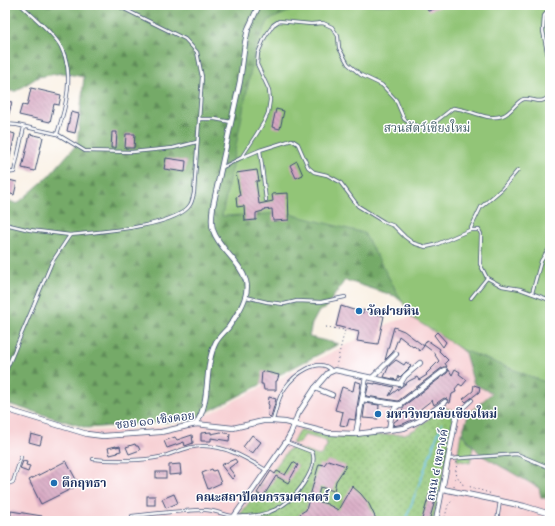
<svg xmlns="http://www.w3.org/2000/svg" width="555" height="526" font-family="'IM FELL Great Primer','Noto Serif Thai',serif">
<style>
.built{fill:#f7cfd3}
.grass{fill:url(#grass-dots);stroke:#567a6a}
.forest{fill:url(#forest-firs);stroke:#486c63}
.green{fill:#92c577;stroke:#567a6a}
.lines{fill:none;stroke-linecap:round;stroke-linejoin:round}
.stream{stroke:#6dc4ea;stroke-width:1.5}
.building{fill:url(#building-back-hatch)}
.service-casing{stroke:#3c4c72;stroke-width:4}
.minor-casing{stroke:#3c4c72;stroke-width:6}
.path{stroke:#3c4c72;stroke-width:1;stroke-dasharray:1 3;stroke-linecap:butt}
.service{stroke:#fff;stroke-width:2.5}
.minor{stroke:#fff;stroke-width:4.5}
.poi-dot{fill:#1f6fb2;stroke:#fff;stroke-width:1.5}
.labels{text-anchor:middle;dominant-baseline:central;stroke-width:3;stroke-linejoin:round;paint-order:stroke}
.park-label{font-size:12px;fill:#3f5c66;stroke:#fff}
.poi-label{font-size:12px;font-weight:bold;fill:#1b2f5e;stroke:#fff;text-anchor:start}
.street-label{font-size:12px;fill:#1b2f5e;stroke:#fff}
</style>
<defs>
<pattern id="grass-dots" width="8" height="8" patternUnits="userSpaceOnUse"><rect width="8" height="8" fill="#92c577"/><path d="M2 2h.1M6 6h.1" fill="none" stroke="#76a065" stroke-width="1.8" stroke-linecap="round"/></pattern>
<pattern id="forest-firs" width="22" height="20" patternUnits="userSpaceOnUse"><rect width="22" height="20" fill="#75aa68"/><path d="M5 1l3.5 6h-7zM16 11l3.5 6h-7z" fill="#5f8b59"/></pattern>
<pattern id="building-back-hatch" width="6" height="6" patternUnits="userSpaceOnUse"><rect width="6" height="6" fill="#d8a9c3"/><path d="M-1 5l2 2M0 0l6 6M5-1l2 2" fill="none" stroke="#ae8aa2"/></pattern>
</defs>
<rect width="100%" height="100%" fill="#fff"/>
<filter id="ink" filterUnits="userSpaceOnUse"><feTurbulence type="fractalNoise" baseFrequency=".025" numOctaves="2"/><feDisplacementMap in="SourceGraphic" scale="8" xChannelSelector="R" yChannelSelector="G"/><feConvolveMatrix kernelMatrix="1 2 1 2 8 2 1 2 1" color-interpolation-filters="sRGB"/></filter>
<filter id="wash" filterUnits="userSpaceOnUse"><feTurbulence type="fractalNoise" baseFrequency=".012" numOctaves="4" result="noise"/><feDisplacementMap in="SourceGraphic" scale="16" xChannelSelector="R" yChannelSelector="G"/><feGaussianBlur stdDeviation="0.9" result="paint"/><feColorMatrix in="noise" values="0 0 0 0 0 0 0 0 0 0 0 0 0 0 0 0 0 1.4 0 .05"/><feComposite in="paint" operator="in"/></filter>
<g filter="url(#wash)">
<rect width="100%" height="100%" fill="#f9f0e3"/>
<path class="built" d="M411 317 461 349 550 384V521H5V406L87 431 142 429 190 423 392 322Z"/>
<path class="grass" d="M443 407 452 410 454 413 453 420 440 495 433 521 239 520V516L288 450 293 447 319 456 322 454 327 446 326 441 305 435 299 443 293 444V441L300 430 338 437 405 434 416 429Z"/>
<path class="forest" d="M5 5H550V500L541 497 539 488 481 455 462 433 469 413 492 393 474 384 465 353 395 296 345 280 325 309 319 311 312 324 309 337 339 344 192 420 87 428 5 403V199L17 204 49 176 77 144 84 77 62 73 38 77 16 91H5Z"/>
<g class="green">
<path d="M305 5H550V384L461 349 411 317 364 233 286 213 222 216 256 45 269 20Z"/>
<path d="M461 433 473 447 470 463 457 460Z"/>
</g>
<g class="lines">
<path class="stream" d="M405 521 442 423"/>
</g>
<g id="blocks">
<g class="building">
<path d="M426 5H443V6L428 11Z"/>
<path d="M31 88 61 95 59 105 54 104 50 122 19 115 22 105 27 106Z"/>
<path d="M5 101 12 102 7 121H5Z"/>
<path d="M276 109 284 111 280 129 272 127Z"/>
<path d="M71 112 79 114 75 133 67 131Z"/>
<path d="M5 131 15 134 7 170H5Z"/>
<path d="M112 132H117L116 148H111Z"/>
<path d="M30 134 43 137 35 171 22 168Z"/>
<path d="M126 134H135L134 148H125Z"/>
<path d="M166 158 186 161 185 172 164 169Z"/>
<path d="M297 161 303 175 296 178 290 165Z"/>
<path d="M257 170 259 181H256L259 204 273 201 272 194 288 193 289 220 273 221 272 209 263 210V211L256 213V220L245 221 244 206 237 207 236 197 240 196 236 173Z"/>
<path d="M5 179 17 182 14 195 5 192Z"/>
<path d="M341 306 363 313V310L384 316 378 344 357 341 359 332 336 326Z"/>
<path d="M394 327 404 331 424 346 420 351 414 346 413 347 399 336 393 352 385 360Z"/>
<path d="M437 332 446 342 443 347 434 335Z"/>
<path d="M427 340 440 349 439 351 448 360 445 363 447 367H443L398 401 366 396 369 383 375 384V383L394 387 389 396 409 381 417 377 419 380 427 375 426 374 439 361 435 355 436 354 424 345Z"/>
<path d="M396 360 404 365 406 362 411 366 400 377 399 376 397 380 384 377 389 366Z"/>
<path d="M455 369 460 372 459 374 467 380 462 386 459 384 455 389 456 392 452 394 450 403H449L447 399 444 398 434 405 432 400 414 414 417 417 416 418 403 424 393 426 394 422 398 419 396 417 403 409 405 405 447 373 449 370 452 375Z"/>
<path d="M262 371 279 375 277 381H276V390H264L263 384H261Z"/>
<path d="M355 381 361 383 355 420 349 419 347 426 340 425 343 412 335 410 342 387 353 391Z"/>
<path d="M474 385 480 387 479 392 466 402 463 399 473 391Z"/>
<path d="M269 397 276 399 271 417 268 416 269 405 268 404Z"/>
<path d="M365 403 379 405 378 419 363 418Z"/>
<path d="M211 432V434L221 432 230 434 229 441 211 438V441H201V433Z"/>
<path d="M31 434 42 437 40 445 29 442Z"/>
<path d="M192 435 193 443 185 446 184 442 167 448 164 441 175 437 177 440Z"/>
<path d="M252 435 261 442 252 454 243 447Z"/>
<path d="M135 444 136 446H138L140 450 129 454 126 447Z"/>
<path d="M116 446V447L120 446 121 451 117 452 118 453 110 455 108 448Z"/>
<path d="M235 459 237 462 229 468 235 476 232 479 221 465Z"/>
<path d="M328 460 346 466 336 481 334 491 320 487 317 501 327 504 338 510 352 486 361 494 369 504 377 521H294L301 513 306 510 319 464 324 465Z"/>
<path d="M23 461 27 462 26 465 30 466 28 472 20 469Z"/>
<path d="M66 461 79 485 41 504 29 480Z"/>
<path d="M293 462 298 465 288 483 276 476 263 497 257 493 271 471 275 474 277 471 285 475Z"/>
<path d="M180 464 181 474 169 475V465Z"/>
<path d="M212 469 213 471 216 470 221 483 208 489 202 473Z"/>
<rect x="156" y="472" width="10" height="6"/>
<path d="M430 492 437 494 429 521 422 519Z"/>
<path d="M174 494 178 503 166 508 162 499Z"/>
<rect x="147" y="496" width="8" height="9"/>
<path d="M11 511 42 516V521H11Z"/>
</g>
</g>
</g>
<g filter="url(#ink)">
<use href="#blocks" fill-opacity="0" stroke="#3c4c72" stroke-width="1"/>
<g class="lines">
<g class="service-casing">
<g id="service">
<path d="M21 5C32 16 55 34 61 47 75 74 66 107 57 134"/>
<path d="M550 8 544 16 543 31 550 67"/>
<path d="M200 119H215L231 122"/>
<path d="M5 124 17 125 57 134 85 151 132 152 173 148 197 142"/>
<path d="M260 150 266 200"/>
<path d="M241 158 260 150 292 140 298 144 308 167 314 172 327 175 340 182 358 206 384 222 394 226 405 237 413 243 426 247 435 245 470 230H479L481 234 480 264 487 278 502 286 520 289 550 300"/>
<path d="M221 168 241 158 256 135 264 122 268 113 270 100 269 90 257 64 258 53 265 37 273 25 279 21 311 24 323 23 332 27 338 36 339 48 348 64 361 75 382 85 396 100 404 119 411 124 420 127H426L433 124 453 108C470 109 485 121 502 116 513 112 516 101 524 99 534 98 541 106 550 95"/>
<path d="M5 173 14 172 24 127"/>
<path d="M5 224 30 230 70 235 52 262 5 373"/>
<path d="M470 230 481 207 502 189 518 170"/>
<path d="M70 235C96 232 176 227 190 205 192 202 193 197 194 193L202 77 197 52 185 39 116 5"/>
<path d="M532 293 541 261 550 247"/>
<path d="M246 297 267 302 284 304 297 301 321 302 345 297"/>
<path d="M471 298 487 278"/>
<path d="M458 413 472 400"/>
<path d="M273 420C276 410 278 397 285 388 293 376 319 355 332 371"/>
<path d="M93 459C111 461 142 461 160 457 173 454 187 446 201 446 225 445 246 458 266 470"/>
<path d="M449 459 517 454 548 467"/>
<path d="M5 485 13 482 21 457"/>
<path d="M132 516C156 514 181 510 205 510 214 510 224 515 233 516 237 517 243 516 248 516 275 515 294 501 307 478 311 471 316 460 312 452L286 442"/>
<path d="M497 521 500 501"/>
</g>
</g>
<g class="minor-casing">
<g id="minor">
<path d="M372 378 396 354"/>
<path d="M315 388 332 395"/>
<path d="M362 399 401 405"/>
<path d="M5 409 87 434 103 436 161 432 196 424 233 428 263 421H272L285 422 329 433 356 434 404 428 419 421 445 402"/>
<path d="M196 424C212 400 203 367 216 342 219 337 224 332 228 328 237 315 250 297 246 281 240 261 219 249 213 230 211 223 212 213 213 206L240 81 245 43 248 29 259 5"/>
<path d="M389 430 391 417 395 408 445 370"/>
<path d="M356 434 366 377"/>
<path d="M443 489 524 506 550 514"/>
<path d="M231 521 286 442 291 433 298 414 315 388 328 373 335 370 400 384 405 376 420 363"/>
<path d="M436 521 457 413"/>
</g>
</g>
<g class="path">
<path d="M326 327 345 330 336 366"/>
<path d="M456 474 462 484 492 494"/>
<path d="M454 487 457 462"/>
<path d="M444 521 448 505 456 497"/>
</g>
<use href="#service" class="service"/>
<use href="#minor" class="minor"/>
</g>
</g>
<g class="poi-dot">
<circle cx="359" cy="311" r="4"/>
<circle cx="378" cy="414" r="4"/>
<circle cx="54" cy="483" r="4"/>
<circle cx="337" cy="497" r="4"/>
</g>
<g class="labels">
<g class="park-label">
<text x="427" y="128">สวนสัตว์เชียงใหม่</text>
</g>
<g class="poi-label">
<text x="367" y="311">วัดฝายหิน</text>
<text x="386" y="414">มหาวิทยาลัยเชียงใหม่</text>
<text x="62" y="483">ตึกฤทธา</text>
<text x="329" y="497" text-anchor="end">คณะสถาปัตยกรรมศาสตร์</text>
</g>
<g class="street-label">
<text transform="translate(155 420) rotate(-7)">ซอย ๑๐ เชิงดอย</text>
<text transform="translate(437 465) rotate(-79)">ถนน ๔ เขลางค์</text>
</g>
</g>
<rect width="555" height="526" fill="none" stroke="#fff" stroke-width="20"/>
</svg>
